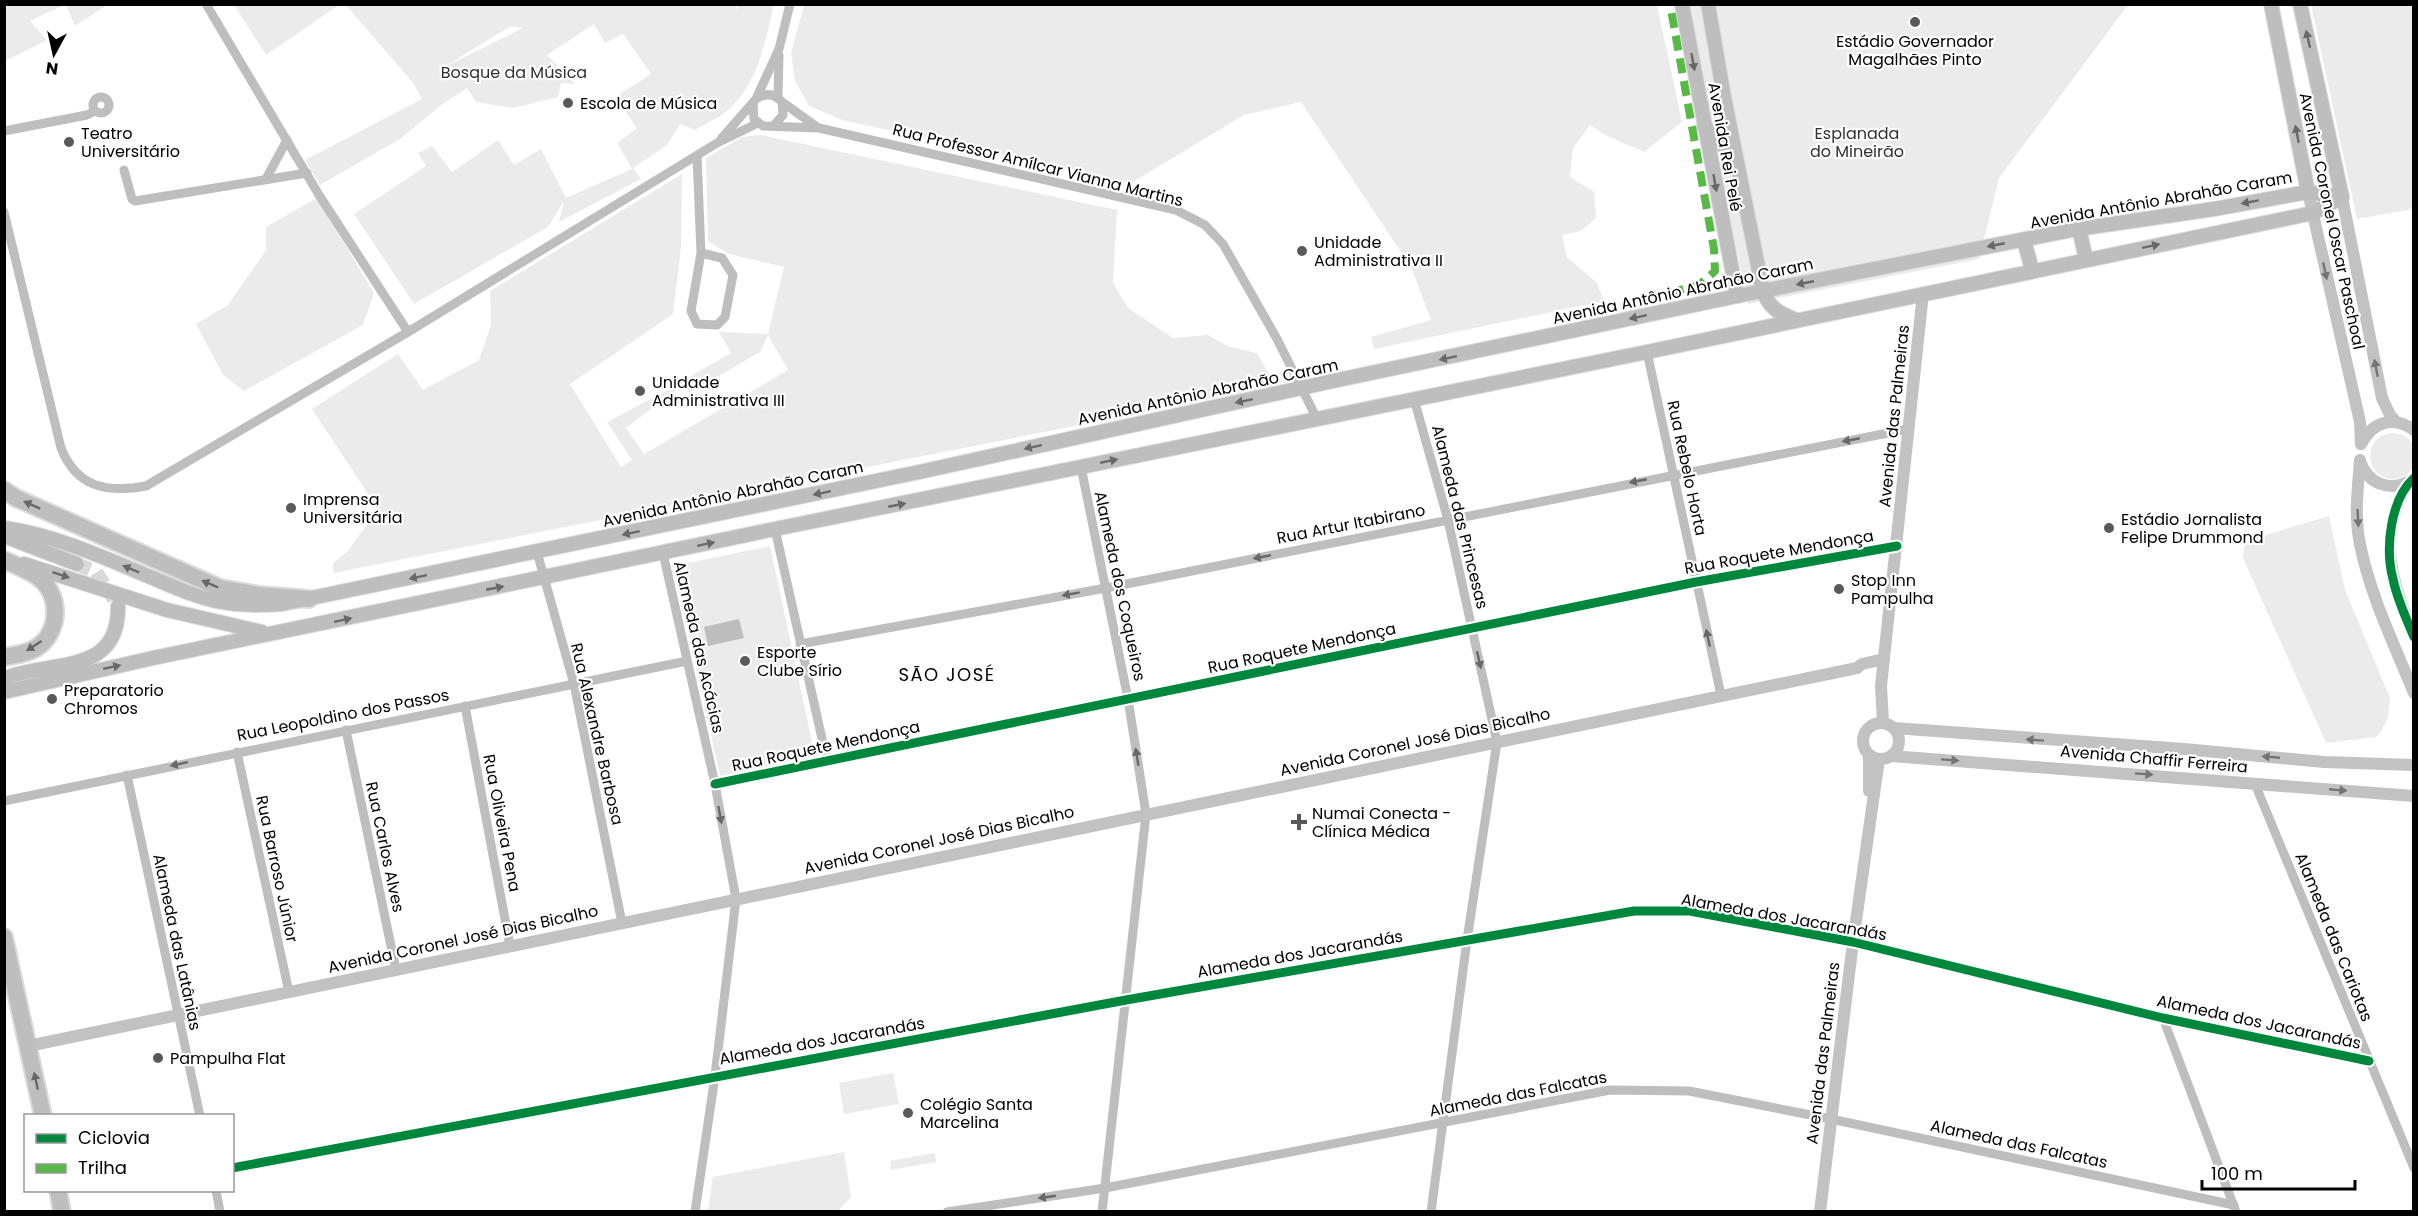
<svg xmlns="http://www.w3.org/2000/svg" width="2418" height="1216" font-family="Poppins,sans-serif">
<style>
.green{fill:#ebebeb;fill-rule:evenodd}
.water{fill:#bdbdbd}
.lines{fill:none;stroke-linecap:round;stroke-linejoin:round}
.primary-tunnel{stroke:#d9d9d9;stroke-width:14;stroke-dasharray:14 7;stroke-linecap:butt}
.primary-casing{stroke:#dbdbdb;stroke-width:16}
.highway-casing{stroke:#dbdbdb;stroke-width:20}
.street{stroke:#bebebe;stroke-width:9}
.secondary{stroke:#c2c2c2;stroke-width:12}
.primary{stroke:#bebebe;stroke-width:14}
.highway{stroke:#bebebe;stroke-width:16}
.quiet{stroke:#58b947;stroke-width:8;stroke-dasharray:15 8;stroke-linecap:butt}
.cycleway-casing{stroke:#fff;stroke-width:13}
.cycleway{stroke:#00873e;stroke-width:9}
.oneway{fill:#686868}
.oneway2{fill:#747474}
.poi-dot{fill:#595959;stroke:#fff;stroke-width:2}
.labels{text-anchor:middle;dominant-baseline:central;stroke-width:4.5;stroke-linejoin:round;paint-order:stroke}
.poi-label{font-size:16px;fill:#000;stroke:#fff;text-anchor:start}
.park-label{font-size:16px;fill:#313131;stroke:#fff}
.street-label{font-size:16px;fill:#000;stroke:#fff}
.neighbourhood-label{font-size:18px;letter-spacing:1.5px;fill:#000;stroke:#fff}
</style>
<rect width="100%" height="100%" fill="#fff"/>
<g class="green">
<path d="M5 4H64V5L30 21 47 40 5 61Z"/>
<path d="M66 5H107L75 26Z"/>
<path d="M234 5H339L266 55Z"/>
<path d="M346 5H737L736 10 739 5H774C764 45 757 91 720 116 712 121 703 125 695 130L680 124 667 145 633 168 641 179 559 222 564 201 548 227 414 304 354 214 426 166 418 153 432 146 452 172 498 140 514 165 541 149 566 198 632 169 617 143 637 128 615 97 651 74 623 34 605 43 594 24 547 55 575 84 561 83 558 97 513 108 476 102 467 88 440 106 400 139 320 185 305 160 422 99 413 83ZM511 26 523 28 444 67Z"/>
<path d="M804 5H1657L1682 122 1644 152 1605 135 1590 125 1573 148 1570 177 1594 192 1596 218 1581 231 1562 235 1567 257 1597 283 1604 301 1374 349 1371 337 1431 320 1411 267 1301 102 1244 115 1131 183 842 120 809 106 795 81 791 53Z"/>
<path d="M1686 5H2128L1999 178 1979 259 1748 304Z"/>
<path d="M2311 5H2413V209L2357 219Z"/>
<path d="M761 135 1117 210 1113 283 1128 308 1173 338 1208 335 1230 347 1257 353 1276 386 333 573V563L347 552 378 509 312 409 398 354 423 390 479 360 491 325 490 291 682 174 681 248 673 314 570 384 621 467 632 460 607 422 668 390H676L626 428 644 454 788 370 768 335 760 352 689 393 682 381 731 353 719 332 768 334 784 267 729 254 708 241 706 158 742 137Z"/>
<path d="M317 198 374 293 363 325 244 391 223 375 196 324 228 305 266 250V227Z"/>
<circle cx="2393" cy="456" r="23"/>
<path d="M2329 516 2345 590 2390 698 2388 717 2381 732 2376 737 2326 743 2243 558 2245 541Z"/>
<path d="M770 546 815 756 720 776 674 566Z"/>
<path d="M893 1073 899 1104 844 1114 839 1083Z"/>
<path d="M844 1152 851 1197 838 1211H708L713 1177Z"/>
<path d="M935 1153 936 1162 891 1170 890 1161Z"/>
</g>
<path class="water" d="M739 619 744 638 708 646 704 627Z"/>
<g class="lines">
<path class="primary-tunnel" d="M77 564 96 572 114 599"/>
<g class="primary-casing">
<g id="primary">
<path d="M1682 4 1737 296"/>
<path d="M1708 4 1724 97 1763 291C1770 309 1779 313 1796 320"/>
<path d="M2271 4 2308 192"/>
<path d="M2300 4 2342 197"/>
<path d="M1704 126 1736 159"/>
<path d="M2079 229 2086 259"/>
<path d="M2024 240 2032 270"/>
<path d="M4 528C54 535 103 557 148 576 172 586 197 598 222 602 242 606 262 605 282 604L924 471 1333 381 1737 296 2077 229 2214 209 2308 192 2342 197"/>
<path d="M4 536 77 564"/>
<path d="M24 564 167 610 262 632"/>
<path d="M4 679C12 674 23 673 32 671 76 662 119 663 118 606"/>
<path d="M4 692 153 658 775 529 1647 352 2313 213 2342 197"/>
</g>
</g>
<g class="highway-casing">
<g id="highway">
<path d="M4 490 16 498 220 588 259 595 309 599"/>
<path d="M4 560C15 565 28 570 38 577 61 594 61 632 36 648 27 654 14 655 4 657"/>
<path d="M4 937 43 1116"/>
<path d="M58 1190 62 1212"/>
</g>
</g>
<g class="street">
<path d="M206 4 319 195 408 332"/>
<circle cx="101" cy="105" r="8"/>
<path d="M778 98 779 55"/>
<path d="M756 99C765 93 774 93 782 102L783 115 774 125"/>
<path d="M782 102 817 127"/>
<path d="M753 104 754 119 763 126 819 128 1176 210 1205 225 1223 244 1277 339 1317 419"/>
<path d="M4 131 87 115 95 111"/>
<path d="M721 139 756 99 779 49 790 4"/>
<path d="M697 156 701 253 691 311 697 324 717 325 725 317 733 275 722 258 701 253"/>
<path d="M124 170 132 199 135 201 307 173"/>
<path d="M266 179 287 140"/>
<path d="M4 212 61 448C77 488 107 493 146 486L408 332 717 143 758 123"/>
<path d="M1647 352 1721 695"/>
<path d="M1414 399 1448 520 1497 742 1467 940 1431 1212"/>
<path d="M1081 467 1128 699 1146 814 1102 1212"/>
<path d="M775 529 827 761"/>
<path d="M537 552 574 684 622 923"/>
<path d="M663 553 715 784 736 899 715 1076 695 1212"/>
<path d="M800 644 1106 588 1908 429"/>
<path d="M465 706 510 946"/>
<path d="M346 730 396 970"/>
<path d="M237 752 289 992"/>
<path d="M127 775 200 1116"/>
<path d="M715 784 1696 582 1897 546"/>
<path d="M2255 784 2414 1168"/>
<path d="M4 801 687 661"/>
<path d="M2163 1018 2236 1212"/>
<path d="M232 1168 1126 1000 1634 911H1690L1853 942 2163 1018 2369 1061"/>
<path d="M216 1190 220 1212"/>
<path d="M947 1212 1105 1188 1610 1090 1689 1091 1831 1119 2234 1205"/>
</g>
<g class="secondary">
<path d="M2308 192 2360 422 2361 444"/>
<path d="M2342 197 2382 398 2390 415 2396 422"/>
<path d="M2361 444C2372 422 2393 415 2414 430"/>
<path d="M2360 460C2358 487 2354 516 2360 544 2370 595 2394 644 2414 693"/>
<path d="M2360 461C2368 484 2389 492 2410 481"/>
<path d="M2410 481C2374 533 2393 584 2414 637"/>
<path d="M1883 722 1881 686 1923 293"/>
<circle cx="1881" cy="741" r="18"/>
<path d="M1894 728 2184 749 2324 762 2414 765"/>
<path d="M1869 755V791"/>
<path d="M1891 756 2414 796"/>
<path d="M28 1046 1857 668 1862 664 1884 659"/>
<path d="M1820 1212 1853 942 1879 759"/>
</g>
<use href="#primary" class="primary"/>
<use href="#highway" class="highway"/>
<path class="quiet" d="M1669 293 1699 285 1715 271 1714 249 1670 4"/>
<g class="cycleway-casing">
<g id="cycleway">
<path d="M2414 478C2390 500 2385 549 2393 579 2397 599 2406 618 2414 637"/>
<path d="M715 784 1696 582 1897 546"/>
<path d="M232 1168 1126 1000 1634 911H1690L1853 942 2163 1018 2369 1061"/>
</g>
</g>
<use href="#cycleway" class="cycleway"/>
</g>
<defs><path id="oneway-solid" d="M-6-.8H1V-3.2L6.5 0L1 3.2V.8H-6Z" transform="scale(1.5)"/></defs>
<g class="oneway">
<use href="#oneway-solid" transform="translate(2308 39) rotate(-103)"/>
<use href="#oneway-solid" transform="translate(1693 62) rotate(80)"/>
<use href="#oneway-solid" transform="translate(2297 134) rotate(-101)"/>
<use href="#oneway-solid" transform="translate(1715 183) rotate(80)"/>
<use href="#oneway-solid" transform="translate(2250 202) rotate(170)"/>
<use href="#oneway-solid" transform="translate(1996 245) rotate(169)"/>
<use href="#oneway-solid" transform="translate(2151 246) rotate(-12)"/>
<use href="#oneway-solid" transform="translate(1805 283) rotate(169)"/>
<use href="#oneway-solid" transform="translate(1638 317) rotate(168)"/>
<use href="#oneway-solid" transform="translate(1448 358) rotate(168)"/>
<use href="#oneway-solid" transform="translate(1244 401) rotate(168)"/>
<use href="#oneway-solid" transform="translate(1851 440) rotate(169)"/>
<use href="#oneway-solid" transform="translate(1033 447) rotate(168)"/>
<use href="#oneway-solid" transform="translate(1109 461) rotate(-12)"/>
<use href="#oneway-solid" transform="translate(1638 481) rotate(169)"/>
<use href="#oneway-solid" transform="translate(822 493) rotate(168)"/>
<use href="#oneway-solid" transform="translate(32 505) rotate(-156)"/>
<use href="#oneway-solid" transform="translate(897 505) rotate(-11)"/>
<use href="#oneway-solid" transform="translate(631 533) rotate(168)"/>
<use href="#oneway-solid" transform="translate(706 544) rotate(-12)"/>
<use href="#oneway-solid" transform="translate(1262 557) rotate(169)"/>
<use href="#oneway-solid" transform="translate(131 569) rotate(-157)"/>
<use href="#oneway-solid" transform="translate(61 575) rotate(18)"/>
<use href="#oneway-solid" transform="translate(418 577) rotate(168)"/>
<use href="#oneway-solid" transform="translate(210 584) rotate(-157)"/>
<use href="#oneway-solid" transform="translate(495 588) rotate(-11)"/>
<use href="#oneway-solid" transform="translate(1071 594) rotate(170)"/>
<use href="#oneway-solid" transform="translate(343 620) rotate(-12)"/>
<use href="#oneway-solid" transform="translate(1708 638) rotate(-102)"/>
<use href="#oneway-solid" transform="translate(34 646) rotate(147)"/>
<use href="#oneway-solid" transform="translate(1479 660) rotate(77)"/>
<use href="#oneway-solid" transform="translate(112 667) rotate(-12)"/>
<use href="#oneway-solid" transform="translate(1137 757) rotate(-99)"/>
<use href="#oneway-solid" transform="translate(179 764) rotate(168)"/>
<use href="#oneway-solid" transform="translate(720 815) rotate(80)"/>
<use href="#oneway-solid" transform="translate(36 1081) rotate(-102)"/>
<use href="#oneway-solid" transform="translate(1047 1197) rotate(172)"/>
</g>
<g class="oneway2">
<use href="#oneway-solid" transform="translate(2325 271) rotate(78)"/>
<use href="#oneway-solid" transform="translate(2376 368) rotate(-101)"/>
<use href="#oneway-solid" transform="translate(2358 518) rotate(87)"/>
<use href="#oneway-solid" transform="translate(2035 740) rotate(-176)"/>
<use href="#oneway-solid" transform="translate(2271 757) rotate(-175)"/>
<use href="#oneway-solid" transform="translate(1950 760) rotate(4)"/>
<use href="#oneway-solid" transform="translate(2144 774) rotate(4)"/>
<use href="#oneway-solid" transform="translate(2338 790) rotate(5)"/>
</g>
<g class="poi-dot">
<circle cx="1915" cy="22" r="6"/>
<circle cx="568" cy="103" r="6"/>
<circle cx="69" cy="142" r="6"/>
<circle cx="1302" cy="251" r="6"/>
<circle cx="640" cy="391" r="6"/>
<circle cx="291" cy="508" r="6"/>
<circle cx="2109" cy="528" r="6"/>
<circle cx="1839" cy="589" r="6"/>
<circle cx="745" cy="661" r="6"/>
<circle cx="52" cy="699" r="6"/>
<path d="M1296 813h6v6h6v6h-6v6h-6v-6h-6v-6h6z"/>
<circle cx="158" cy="1058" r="6"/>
<circle cx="908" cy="1113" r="6"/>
</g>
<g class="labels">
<g class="poi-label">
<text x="1915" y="41" text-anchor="middle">Estádio Governador<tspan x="1915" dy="18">Magalhães Pinto</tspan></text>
<text x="580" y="103">Escola de Música</text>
<text x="81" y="133">Teatro<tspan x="81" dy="18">Universitário</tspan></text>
<text x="1314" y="242">Unidade<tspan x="1314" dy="18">Administrativa II</tspan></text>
<text x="652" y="382">Unidade<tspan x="652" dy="18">Administrativa III</tspan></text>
<text x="303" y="499">Imprensa<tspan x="303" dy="18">Universitária</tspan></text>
<text x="2121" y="519">Estádio Jornalista<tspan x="2121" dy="18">Felipe Drummond</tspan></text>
<text x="1851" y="580">Stop Inn<tspan x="1851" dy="18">Pampulha</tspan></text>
<text x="757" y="652">Esporte<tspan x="757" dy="18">Clube Sírio</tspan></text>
<text x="64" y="690">Preparatorio<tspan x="64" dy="18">Chromos</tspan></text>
<text x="1312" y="813">Numai Conecta -<tspan x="1312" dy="18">Clínica Médica</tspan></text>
<text x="170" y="1058">Pampulha Flat</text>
<text x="920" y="1104">Colégio Santa<tspan x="920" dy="18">Marcelina</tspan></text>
</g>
<g class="park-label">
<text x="514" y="72">Bosque da Música</text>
<text x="1857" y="133">Esplanada<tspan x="1857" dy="18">do Mineirão</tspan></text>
</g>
<g class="street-label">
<text transform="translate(1725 147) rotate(80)">Avenida Rei Pelé</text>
<text transform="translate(1038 165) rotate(14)">Rua Professor Amílcar Vianna Martins</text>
<text transform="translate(2161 200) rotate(-10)">Avenida Antônio Abrahão Caram</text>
<text transform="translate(2332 221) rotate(78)">Avenida Coronel Oscar Paschoal</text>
<text transform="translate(1683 291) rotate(-12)">Avenida Antônio Abrahão Caram</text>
<text transform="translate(1208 392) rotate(-12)">Avenida Antônio Abrahão Caram</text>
<text transform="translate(1894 416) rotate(-84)">Avenida das Palmeiras</text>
<text transform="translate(1687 468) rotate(78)">Rua Rebelo Horta</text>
<text transform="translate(733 494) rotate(-12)">Avenida Antônio Abrahão Caram</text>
<text transform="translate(1460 517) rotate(76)">Alameda das Princesas</text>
<text transform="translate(1351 524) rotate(-11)">Rua Artur Itabirano</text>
<text transform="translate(1779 552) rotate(-10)">Rua Roquete Mendonça</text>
<text transform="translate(1120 586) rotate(78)">Alameda dos Coqueiros</text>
<text transform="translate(699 647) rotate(77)">Alameda das Acácias</text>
<text transform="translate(1302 648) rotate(-12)">Rua Roquete Mendonça</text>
<text transform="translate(343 715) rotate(-11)">Rua Leopoldino dos Passos</text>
<text transform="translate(597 734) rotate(77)">Rua Alexandre Barbosa</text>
<text transform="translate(1415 742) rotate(-12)">Avenida Coronel José Dias Bicalho</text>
<text transform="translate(826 746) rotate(-12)">Rua Roquete Mendonça</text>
<text transform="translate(2154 759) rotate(5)">Avenida Chaffir Ferreira</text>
<text transform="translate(502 823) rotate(79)">Rua Oliveira Pena</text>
<text transform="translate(939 840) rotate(-12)">Avenida Coronel José Dias Bicalho</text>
<text transform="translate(385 847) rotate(78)">Rua Carlos Alves</text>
<text transform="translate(277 869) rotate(78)">Rua Barroso Júnior</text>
<text transform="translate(1784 917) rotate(10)">Alameda dos Jacarandás</text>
<text transform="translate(2334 937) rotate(68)">Alameda das Cariotas</text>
<text transform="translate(463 939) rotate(-12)">Avenida Coronel José Dias Bicalho</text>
<text transform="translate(177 942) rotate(78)">Alameda das Latânias</text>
<text transform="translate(1300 954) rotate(-10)">Alameda dos Jacarandás</text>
<text transform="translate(2259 1022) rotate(12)">Alameda dos Jacarandás</text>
<text transform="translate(822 1041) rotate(-10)">Alameda dos Jacarandás</text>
<text transform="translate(1823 1053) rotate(-83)">Avenida das Palmeiras</text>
<text transform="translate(1518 1094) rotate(-11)">Alameda das Falcatas</text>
<text transform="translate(2019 1144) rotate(12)">Alameda das Falcatas</text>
</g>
<g class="neighbourhood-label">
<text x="947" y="674">SÃO JOSÉ</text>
</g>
</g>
<rect width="2418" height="1216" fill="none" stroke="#000000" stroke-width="12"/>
<rect x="24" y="1114" width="210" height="78" fill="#ffffff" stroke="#999999" stroke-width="1.5"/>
<rect x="36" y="1134" width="30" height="9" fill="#00873e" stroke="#999999" stroke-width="1.5"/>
<text x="78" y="1144" font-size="18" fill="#000000">Ciclovia</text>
<rect x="36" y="1164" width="30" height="9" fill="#58b947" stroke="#999999" stroke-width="1.5"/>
<text x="78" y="1174" font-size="18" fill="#000000">Trilha</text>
<g transform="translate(54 54) rotate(188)" stroke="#ffffff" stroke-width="4.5" paint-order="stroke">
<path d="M0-4.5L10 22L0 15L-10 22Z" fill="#000000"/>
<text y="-9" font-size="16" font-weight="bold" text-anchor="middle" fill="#000000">N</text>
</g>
<path d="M2202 1180v9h153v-9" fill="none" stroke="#000000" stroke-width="3"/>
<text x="2211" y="1180" font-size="18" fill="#000000" stroke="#ffffff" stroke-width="4.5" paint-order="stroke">100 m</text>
</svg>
